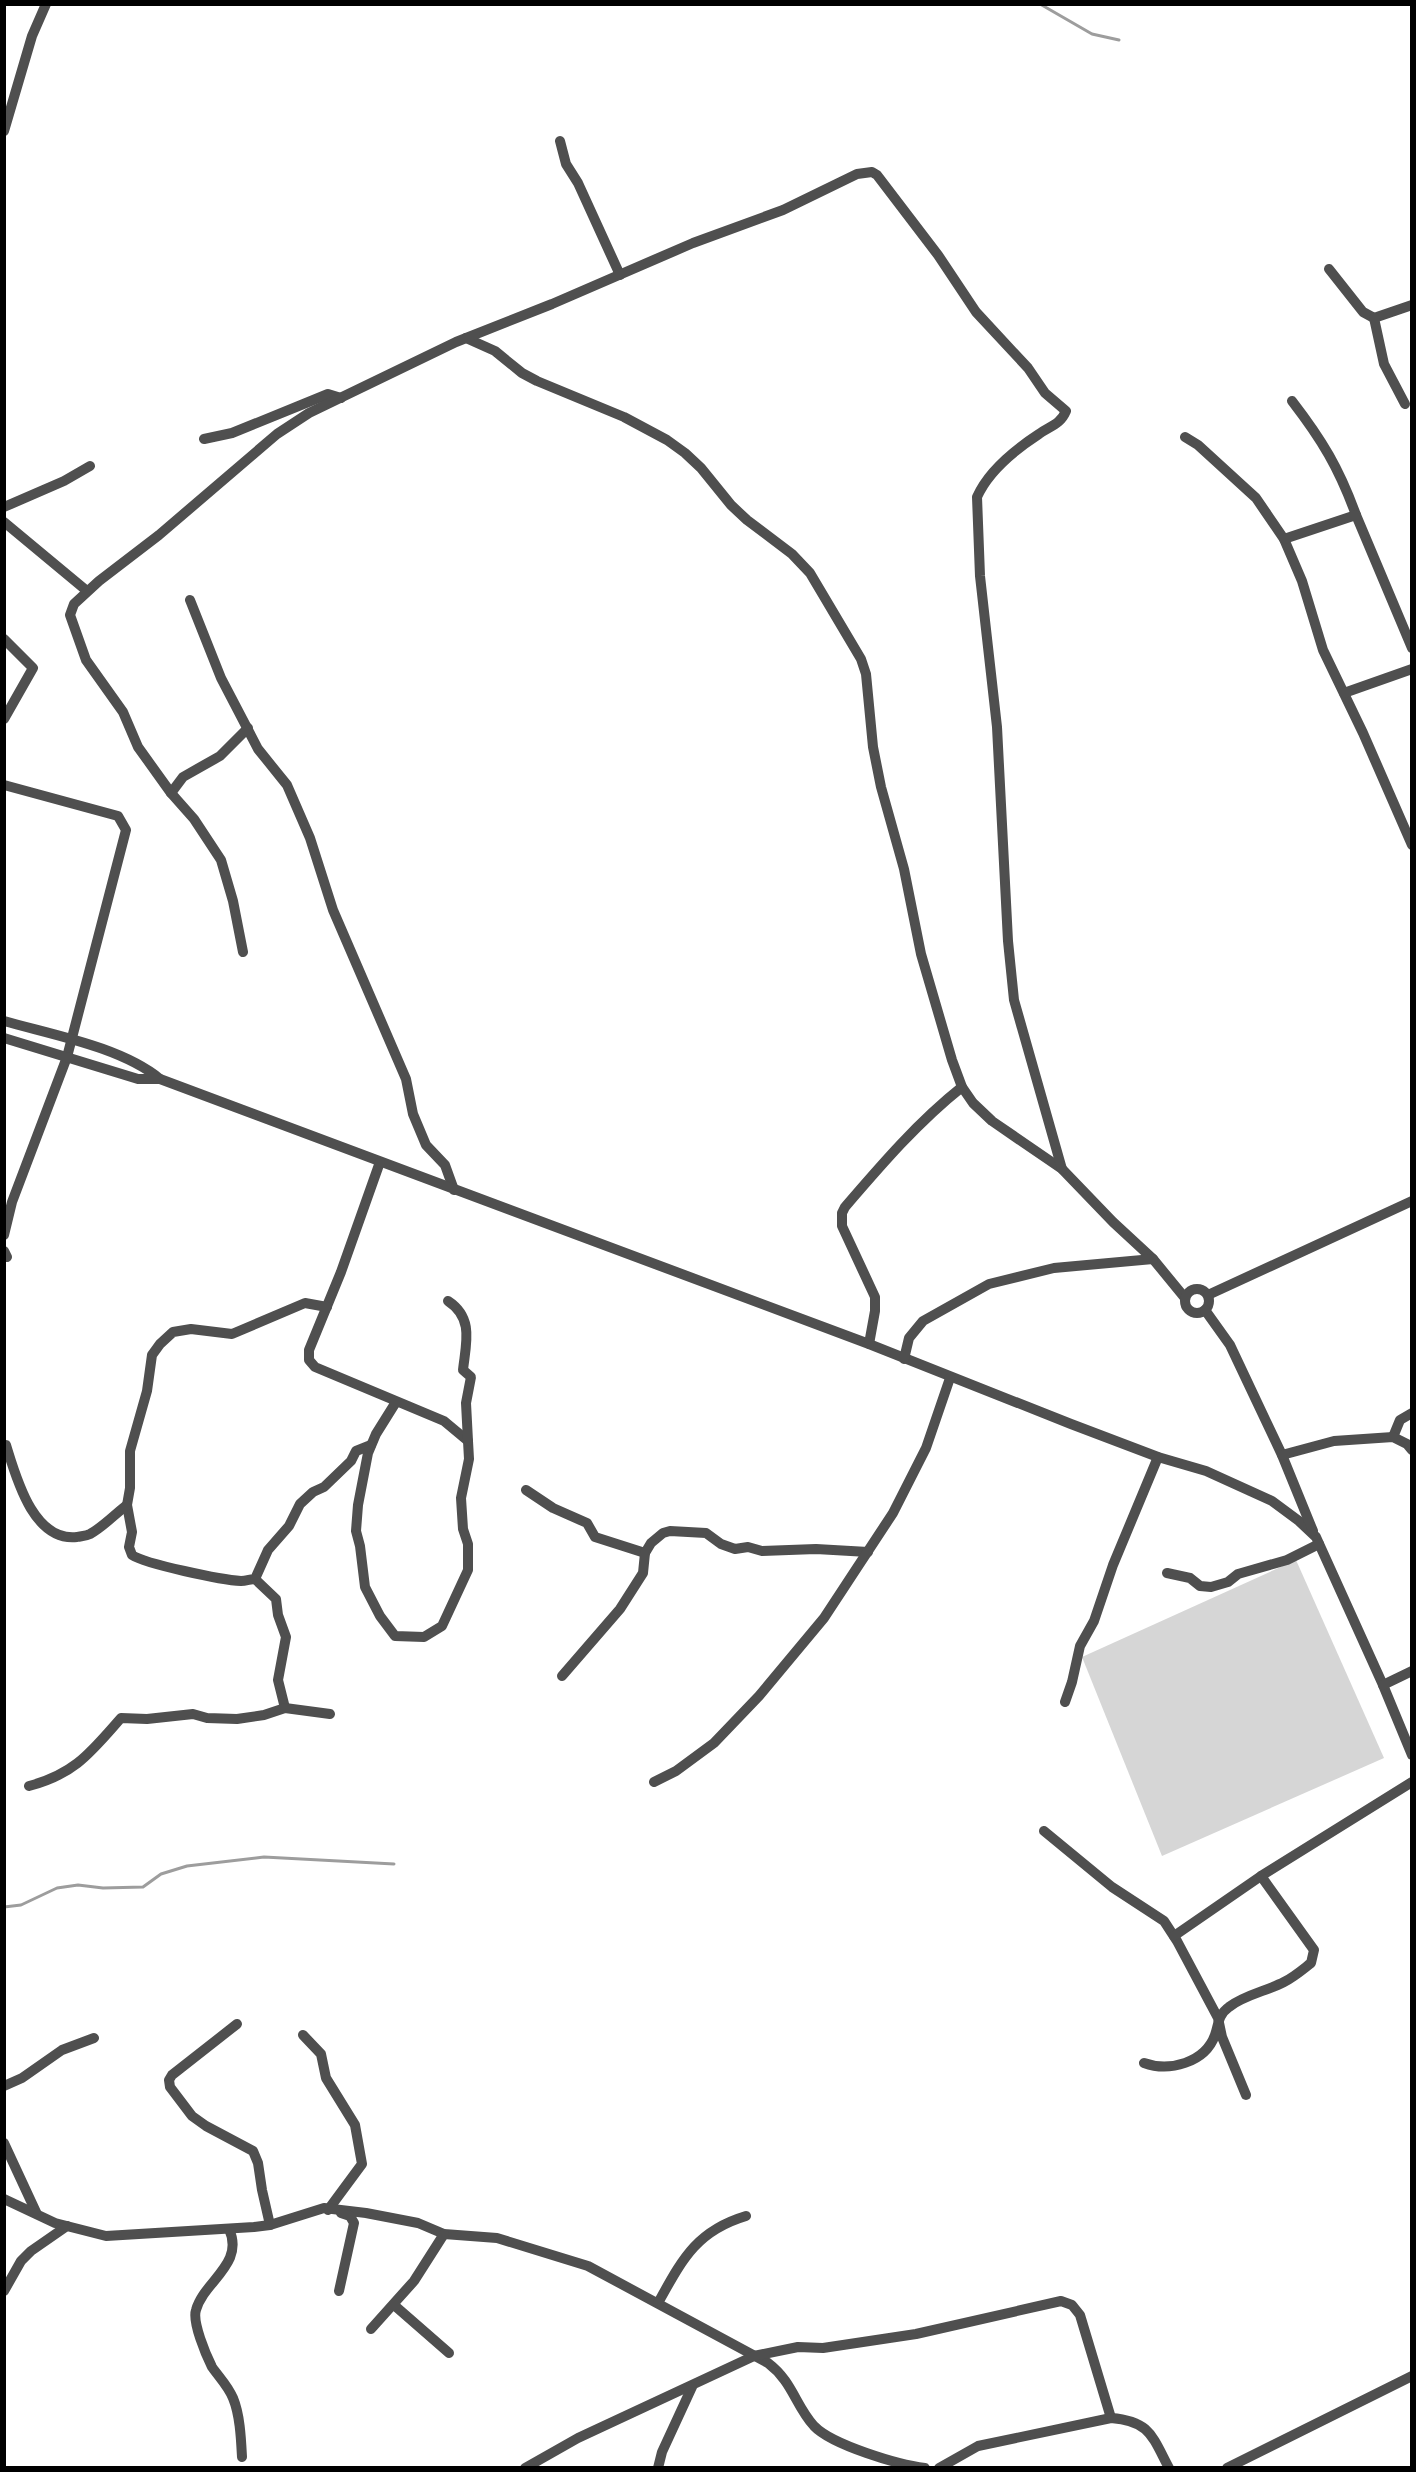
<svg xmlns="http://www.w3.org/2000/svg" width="1416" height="2472" font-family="Inter,sans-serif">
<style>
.green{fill:#d6d6d6}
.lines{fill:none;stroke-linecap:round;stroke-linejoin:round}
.stream{stroke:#9d9d9d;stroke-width:3}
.minor{stroke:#4f4f4f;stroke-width:10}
</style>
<rect width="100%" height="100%" fill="#fff"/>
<path class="green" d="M1296 1560 1384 1758 1162 1856 1082 1657Z"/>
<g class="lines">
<g class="stream">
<path d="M1040 4 1092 34 1119 40"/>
<path d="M4 1907 21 1905 57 1888 78 1885 103 1888 143 1887 161 1874 187 1866 264 1857 394 1864"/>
</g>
<g class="minor">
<path d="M4 131 32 36 46 4"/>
<path d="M560 141 566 164 578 183 620 275"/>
<path d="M1329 269 1363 312 1374 318 1412 305"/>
<path d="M1374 318 1384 364 1405 404"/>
<path d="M466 338 495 351 522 373 537 381 624 417 667 440 685 453 701 468 731 505 747 520 792 554 810 573 861 659 866 674 873 747 881 787 904 869 921 954 952 1060 962 1087 973 1103 992 1121 1062 1169 1113 1222 1153 1259 1185 1298"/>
<path d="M1292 401C1322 440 1339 468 1356 515"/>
<path d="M1185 437 1198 445 1256 498 1284 539 1302 581 1323 650 1363 733 1412 845"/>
<path d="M204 439 232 433 328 394 341 398"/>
<path d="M4 507 64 481 90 466"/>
<path d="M4 522 87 591"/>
<path d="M1284 539 1356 515 1412 648"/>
<path d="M190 600 221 678 258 749 287 785 310 838 333 910 406 1079 413 1114 426 1145 445 1165 454 1190"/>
<path d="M4 639 33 668 4 719"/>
<path d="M1344 693 1412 669"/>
<path d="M4 785 118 816 126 830 67 1057 12 1202 4 1235"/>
<path d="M171 793 183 777 220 756 248 728"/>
<path d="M243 952 233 901 221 860 194 819 171 793 138 747 123 712 86 660 70 615 74 604 99 581 159 535 277 434 309 413 456 342 552 304 693 243 783 210 857 174 872 172 877 175 938 255 976 312 1028 368 1045 393 1066 411C1060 425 1050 426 1039 434 1016 449 988 472 977 497L980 576 997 727 1008 941 1014 1000 1062 1169"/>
<path d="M4 1021C53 1035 121 1047 160 1079"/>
<path d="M4 1038 138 1079H160L869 1344 1071 1424 1158 1457 1206 1471 1272 1501 1299 1521 1316 1537 1383 1685 1412 1755"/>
<path d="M380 1162 341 1272 309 1350V1360L315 1367 444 1421 468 1441 469 1459 461 1498 463 1529 468 1544V1570L442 1626 424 1637 395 1636 380 1616 365 1587 360 1546 356 1531 358 1505 368 1453 376 1434 396 1402"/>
<path d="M4 1251 7 1257"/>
<circle cx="1197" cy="1301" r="12"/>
<path d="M1208 1295 1412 1201"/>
<path d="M448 1301C474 1318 466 1343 463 1370L471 1377 466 1403 468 1441"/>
<path d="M327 1307 305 1303 232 1334 191 1329 173 1332 160 1344 152 1355 147 1391 130 1451V1488L127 1505 132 1532 129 1547 132 1555C145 1564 222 1580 241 1581 246 1581 251 1579 255 1579L268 1550 289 1526 300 1504 313 1492 324 1487 351 1461 356 1451 371 1445"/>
<path d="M1205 1310 1230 1345 1282 1455 1313 1531"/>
<path d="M869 1344 875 1311V1297L842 1226V1213L845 1207C882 1164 918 1122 962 1087"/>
<path d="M904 1359 909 1338 923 1321 989 1284 1054 1268 1153 1259"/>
<path d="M1393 1437 1400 1420 1412 1413"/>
<path d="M6 1445C16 1477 33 1542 77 1537 81 1536 86 1536 90 1534 103 1527 115 1514 127 1505"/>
<path d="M1282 1455 1334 1441 1393 1437 1407 1444 1412 1450"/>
<path d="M526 1490 553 1508 587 1523 595 1537 645 1553"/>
<path d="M1167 1573 1190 1578 1200 1586 1211 1587 1228 1582 1238 1574 1287 1560 1319 1544"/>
<path d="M255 1579 276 1599 278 1615 286 1637 278 1680 285 1708"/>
<path d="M562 1676 620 1609 643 1573 645 1553 651 1543 663 1533 670 1531 706 1533 721 1544 735 1549 748 1547 762 1551 816 1549 868 1552"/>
<path d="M1383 1685 1412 1671"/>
<path d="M1065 1702 1072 1682 1080 1646 1094 1621 1113 1565 1158 1457"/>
<path d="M654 1782 676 1771 714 1743 759 1696 824 1618 893 1513 926 1448 950 1378"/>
<path d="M29 1786C75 1774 91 1752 121 1718L147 1719 193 1714 207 1718 237 1719 264 1715 285 1708 330 1714"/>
<path d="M1044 1831 1112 1887 1164 1921 1177 1941 1218 2018 1222 2037 1246 2095"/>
<path d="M1174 1936 1261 1876 1412 1782"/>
<path d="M237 2024 172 2075 169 2080 170 2087 192 2116 206 2126 253 2151 258 2163 262 2190 270 2225"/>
<path d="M303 2035 321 2054 326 2078 355 2125 362 2164 328 2210"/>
<path d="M1144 2063C1169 2072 1205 2063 1215 2035 1219 2023 1218 2015 1229 2007 1244 1995 1267 1991 1284 1982 1294 1977 1302 1970 1311 1963L1314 1950 1261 1876"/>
<path d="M4 2086 22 2078 62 2050 94 2038"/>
<path d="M4 2143 36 2212"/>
<path d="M4 2199 55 2223 106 2236 254 2227 270 2225 324 2208 366 2213 418 2223 444 2234 497 2238 588 2266 768 2363C793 2382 795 2405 814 2426 832 2445 899 2465 925 2468"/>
<path d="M229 2229C245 2264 204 2281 196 2310 192 2322 206 2355 212 2367 219 2377 228 2386 233 2398 240 2415 241 2438 242 2457"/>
<path d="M4 2291 21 2261 31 2251 67 2226"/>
<path d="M339 2291 354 2223 350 2216 341 2213"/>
<path d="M658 2303C682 2260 696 2231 746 2216"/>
<path d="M394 2305 449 2353"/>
<path d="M371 2329 414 2281 444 2234"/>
<path d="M525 2468 578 2438 754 2356 798 2347 823 2348 916 2334 1061 2301 1072 2305 1080 2315 1111 2418"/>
<path d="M658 2468 662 2452 692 2387"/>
<path d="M939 2468 978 2446 1111 2418C1150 2421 1152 2436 1169 2468"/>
<path d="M1227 2468 1412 2376"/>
</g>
</g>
<rect width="1416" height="2472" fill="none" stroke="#000000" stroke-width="12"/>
</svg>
